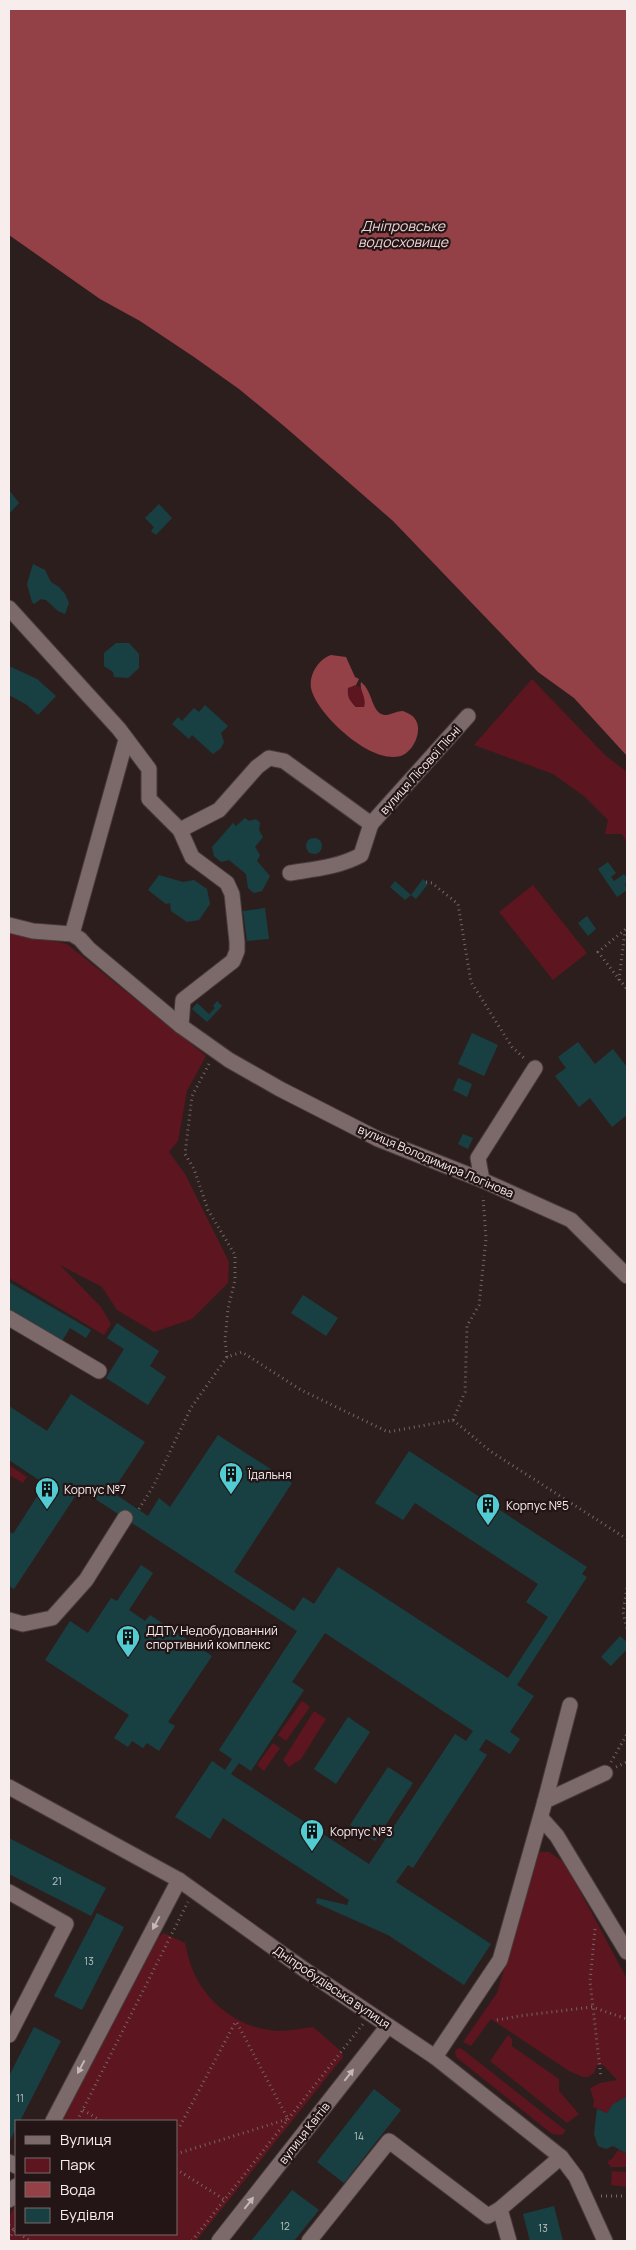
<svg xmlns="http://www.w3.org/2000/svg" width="636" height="2250" font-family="Manrope,sans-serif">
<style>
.green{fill:#5d151f}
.water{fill:#944047}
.building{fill:#184042;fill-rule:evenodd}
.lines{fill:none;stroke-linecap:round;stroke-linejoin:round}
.minor-casing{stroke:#473a3a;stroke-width:17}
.path{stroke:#746767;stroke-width:3;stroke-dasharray:1 4;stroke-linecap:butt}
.minor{stroke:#7c6969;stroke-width:15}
.oneway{fill:#c6b8b8}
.labels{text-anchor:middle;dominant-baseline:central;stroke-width:4.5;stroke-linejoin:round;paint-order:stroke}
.number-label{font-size:10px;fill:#c0c2c2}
.street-label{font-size:12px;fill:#f8eded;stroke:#231515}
.poi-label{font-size:12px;fill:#f8eded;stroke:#231515;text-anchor:start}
.water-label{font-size:14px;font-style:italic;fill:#eed5d5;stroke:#231515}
</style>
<rect width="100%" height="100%" fill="#2d1e1e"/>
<g class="green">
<path d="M532 679 606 756 627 772V843L622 834H605L608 820 585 797 553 774 474 745Z"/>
<path d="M356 685 360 687 366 701 364 707 360 708C351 705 347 697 348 688Z"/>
<path d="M533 885 587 953 553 980 499 912Z"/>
<path d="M9 932 67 944 206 1056 187 1091 178 1141 169 1152 185 1174 229 1262 228 1283 192 1319 154 1332 117 1310 102 1287 60 1265 101 1307 111 1324 104 1335 9 1278Z"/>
<path d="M9 1465 27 1477 23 1483 9 1475Z"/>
<path d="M302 1701 310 1707 286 1741 278 1735Z"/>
<path d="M314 1711 326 1719 301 1759 289 1767 283 1760Z"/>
<path d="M273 1743 280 1748 264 1771 257 1765Z"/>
<path d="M539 1852H549L565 1863 627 1979V2096L613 2104 607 2113 593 2107 594 2101 590 2088 600 2083 617 2080 603 2065H597L594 2073 588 2077H583L569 2071 491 2019 471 2046 463 2042 497 1993Z"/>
<path d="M164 1933 185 1943C187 1953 190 1964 194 1973 209 2006 243 2030 279 2031 290 2031 302 2028 313 2027L341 2051 343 2057 196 2241H9V2217L16 2203V2234H176V2121H60L159 1937Z"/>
<path d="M508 2035 512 2039V2046L559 2079V2091L579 2114 567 2123 490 2061Z"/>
<path d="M458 2048 462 2049 565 2130V2132L562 2135 552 2134 456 2057 455 2052Z"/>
<path d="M618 2150 627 2154V2167H611L608 2163 609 2160 612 2159Z"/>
<path d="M612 2171 627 2172V2187L611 2185Z"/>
</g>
<g class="water">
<path d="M9 9H627V756L574 698 538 672 393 521 284 426 239 389 194 357 140 321 100 299 9 235Z"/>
<path d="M331 655 346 657 355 677 359 679 356 685 348 688C347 697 350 701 356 707H364C367 697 359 691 361 682 374 692 371 716 387 715 392 714 397 711 403 711 407 713 413 715 415 719 423 730 414 750 403 755 374 768 316 714 311 688 309 674 319 659 331 655Z"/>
</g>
<g class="building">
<path d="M9 490 19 503 9 514Z"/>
<path d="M159 504 172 518 156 535 151 531 154 527 145 518Z"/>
<path d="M33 564 45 570 51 582 59 587 65 594 69 603 65 614 58 611 46 600 41 599 34 604 32 602 27 584Z"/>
<path d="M116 643H129L139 654V668L128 678 114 677 113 672 104 666V653Z"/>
<path d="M9 666 37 679 56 696 38 715 27 705 9 695Z"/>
<path d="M205 705 228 726 221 733 224 742 221 748 213 754 192 735 189 739 172 724 178 717 182 721 194 708 199 712Z"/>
<path d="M245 818 249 821 256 819 260 823 259 830 263 837 255 847 260 855 257 861 270 876 262 891 254 893 248 888 246 874 229 860 221 862 214 856 212 847 233 823 236 826Z"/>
<circle cx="314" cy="846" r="8"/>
<path d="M608 862 616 873 611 877 614 881 624 874 627 878 625 885 627 890 617 897 598 869Z"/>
<path d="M159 875 183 882 194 880 207 889 210 904 199 920 187 922 171 911 170 903 166 904 148 890Z"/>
<path d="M423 879 428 884 416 899 411 895Z"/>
<path d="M395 881 411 895 405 900 390 887Z"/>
<path d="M265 908 269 939 247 941 243 911Z"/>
<path d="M587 916 596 929 588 936 578 923Z"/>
<path d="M217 1001 222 1006 207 1022 192 1009 197 1003 209 1014 215 1008 213 1006Z"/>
<path d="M472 1033 498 1045 484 1076 458 1064Z"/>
<path d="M578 1042 595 1064 613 1049 627 1067V1115L612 1127 590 1098 579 1107 555 1076 566 1068 558 1057Z"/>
<path d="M458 1078 472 1084 467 1097 453 1090Z"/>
<path d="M463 1134 473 1138 468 1149 458 1144Z"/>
<path d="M9 1282 91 1330 86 1338 70 1328 62 1341 9 1310Z"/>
<path d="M303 1295 338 1318 326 1336 291 1313Z"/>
<path d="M117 1323 159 1351 150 1366 166 1377 148 1405 106 1378 124 1349 107 1338Z"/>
<path d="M71 1394 145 1442 112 1492 148 1516 159 1498 170 1507 218 1435 292 1483 234 1572 294 1611 303 1597 314 1604 338 1567 508 1678 548 1617 526 1602 538 1584 415 1503 403 1520 375 1503 409 1451 587 1567 582 1574 587 1577 517 1685 534 1696 510 1732 520 1739 510 1754 486 1739 479 1750 487 1755 413 1868 408 1865 396 1882 491 1944 464 1985 388 1935 316 1903 317 1898 347 1905 349 1900 223 1818 210 1839 175 1817 212 1761 225 1770 232 1759 219 1750 297 1631 80 1489 14 1589 9 1586V1531L13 1534 45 1484 9 1460V1406L47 1431ZM325 1633 473 1731 466 1741 455 1734 369 1864 231 1774 239 1763 251 1771 304 1690 292 1682Z"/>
<path d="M141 1565 153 1573 129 1610 145 1621 150 1615 212 1656 168 1722 175 1726 159 1751 147 1743 143 1748 132 1741 128 1747 114 1738 129 1715 45 1660 70 1621 88 1633 111 1598 117 1601Z"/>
<path d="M620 1636 627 1642V1649L611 1666 601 1657Z"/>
<path d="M348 1717 370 1732 336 1784 314 1769Z"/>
<path d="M388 1767 413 1783 375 1841 350 1825Z"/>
<path d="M9 1838 106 1888 91 1916 9 1874Z"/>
<path d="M97 1913 124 1927 82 2010 54 1996Z"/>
<path d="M34 2027 61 2041 20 2121H16V2128L9 2143V2076Z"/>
<path d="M374 2089 401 2110 344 2183 317 2162Z"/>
<path d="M627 2096V2154L613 2146 606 2149 598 2146 594 2134 597 2109 607 2113 613 2104Z"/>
<path d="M292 2190 319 2210 294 2241H251Z"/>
<path d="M554 2206 563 2241H530L523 2214Z"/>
</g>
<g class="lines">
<g class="minor-casing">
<g id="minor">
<path d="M9 608 119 729 149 769V799L180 830 192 857 227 883 232 894 237 942V951L233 961 183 1000 181 1026"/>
<path d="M180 830 219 810 257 767 269 758 284 761 371 824 468 716"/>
<path d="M290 873C315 869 339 867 361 855L371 824"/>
<path d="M9 925 33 931 72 934 80 939 89 949 181 1026 229 1060 280 1089 378 1139 482 1180 571 1220 627 1276"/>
<path d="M72 934 126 740"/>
<path d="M482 1180 478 1158 535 1068"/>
<path d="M9 1318 99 1371"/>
<path d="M9 1620 23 1624 52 1618 86 1580 125 1518"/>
<path d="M9 1787 179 1880 302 1968 435 2057 561 2157 576 2177 605 2241"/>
<path d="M545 1801 570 1705"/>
<path d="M541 1818 557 1836 627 1952"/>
<path d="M9 1892 66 1924 9 2035"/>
<path d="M435 2057 500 1960 545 1801 605 1773"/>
<path d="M53 2121 179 1880"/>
<path d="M9 2162 16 2166"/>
<path d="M9 2200 16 2186"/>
<path d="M219 2241 388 2026"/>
<path d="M309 2241 389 2141 488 2216 500 2209"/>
<path d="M509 2241 500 2209 561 2157"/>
</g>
</g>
<g class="path">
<path d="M426 882 432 883 458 904 471 982 512 1047 524 1058"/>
<path d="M619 980 625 931"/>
<path d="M626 988 598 952 627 928"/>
<path d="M209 1064 192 1096 185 1154 194 1169 208 1210 235 1255V1280L228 1309 225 1340 227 1357"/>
<path d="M453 1420 465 1392 467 1326 479 1305 486 1239 483 1196"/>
<path d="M139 1509 154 1485 191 1408 227 1357 242 1352 301 1390 388 1432 453 1420 490 1451 627 1539"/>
<path d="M627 1588 623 1612 627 1629"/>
<path d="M611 1762 627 1734"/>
<path d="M616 1767 627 1762"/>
<path d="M595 1929 590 1981 601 2078"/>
<path d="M497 2020 519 2016 592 2007 627 2019"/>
<path d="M83 2110 101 2121"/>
<path d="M77 2121 188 1902"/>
<path d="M180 2126 236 2021"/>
<path d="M176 2154 288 2119 236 2021"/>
<path d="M176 2169 225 2200"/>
<path d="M601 2196H627"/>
<path d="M9 2225 16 2232"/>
<path d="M19 2234 31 2241"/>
<path d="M9 2240 16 2227"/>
<path d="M192 2241 363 2024"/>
</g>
<use href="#minor" class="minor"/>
</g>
<defs><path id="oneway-solid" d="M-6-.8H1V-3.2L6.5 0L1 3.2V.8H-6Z" transform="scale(1.25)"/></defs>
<g class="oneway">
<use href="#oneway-solid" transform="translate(156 1923) rotate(118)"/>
<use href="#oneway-solid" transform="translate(81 2067) rotate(118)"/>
<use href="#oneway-solid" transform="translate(349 2075) rotate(-52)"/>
<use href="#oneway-solid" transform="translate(249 2203) rotate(-52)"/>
</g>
<defs>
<g id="building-pin" transform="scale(1.25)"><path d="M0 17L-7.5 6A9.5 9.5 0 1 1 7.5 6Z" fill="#51ccd2" stroke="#231515"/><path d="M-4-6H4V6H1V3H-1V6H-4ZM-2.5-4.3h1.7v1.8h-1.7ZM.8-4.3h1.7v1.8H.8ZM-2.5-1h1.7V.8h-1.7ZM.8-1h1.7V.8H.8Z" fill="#111"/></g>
</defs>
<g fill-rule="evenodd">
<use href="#building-pin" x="231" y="1474"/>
<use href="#building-pin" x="47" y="1489"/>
<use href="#building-pin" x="488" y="1505"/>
<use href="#building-pin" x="128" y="1637"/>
<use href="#building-pin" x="312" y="1831"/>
</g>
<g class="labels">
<g class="number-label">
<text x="57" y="1881">21</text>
<text x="89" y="1961">13</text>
<text x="20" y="2098">11</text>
<text x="359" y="2136">14</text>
<text x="285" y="2226">12</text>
<text x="543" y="2228">13</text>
</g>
<g class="street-label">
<text transform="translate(420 770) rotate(-48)">вулиця Лісової Пісні</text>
<text transform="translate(436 1161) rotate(23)">вулиця Володимира Логінова</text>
<text transform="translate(332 1987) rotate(34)">Дніпробудівська вулиця</text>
<text transform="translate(304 2133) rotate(-52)">вулиця Квітів</text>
</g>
<g class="poi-label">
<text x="248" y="1474">Їдальня</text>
<text x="64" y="1489">Корпус №7</text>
<text x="506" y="1505">Корпус №5</text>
<text x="146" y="1630">ДДТУ Недобудованний<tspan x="146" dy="14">спортивний комплекс</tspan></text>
<text x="330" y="1831">Корпус №3</text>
</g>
<g class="water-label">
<text x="403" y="225">Дніпровське<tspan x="403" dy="16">водосховище</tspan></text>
</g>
</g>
<rect width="636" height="2250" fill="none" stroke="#f8eded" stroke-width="20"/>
<rect x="15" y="2120" width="162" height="115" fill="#231515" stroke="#786b6b"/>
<rect x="25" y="2136" width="25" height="8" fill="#7c6969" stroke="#786b6b"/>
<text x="60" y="2145" font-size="15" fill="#f8eded">Вулиця</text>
<rect x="25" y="2158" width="25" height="15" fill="#5d151f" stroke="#786b6b"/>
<text x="60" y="2170" font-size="15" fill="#f8eded">Парк</text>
<rect x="25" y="2182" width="25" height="15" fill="#944047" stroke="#786b6b"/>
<text x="60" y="2195" font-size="15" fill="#f8eded">Вода</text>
<rect x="25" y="2208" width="25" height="15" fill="#184042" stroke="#786b6b"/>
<text x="60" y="2220" font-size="15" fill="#f8eded">Будівля</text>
</svg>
